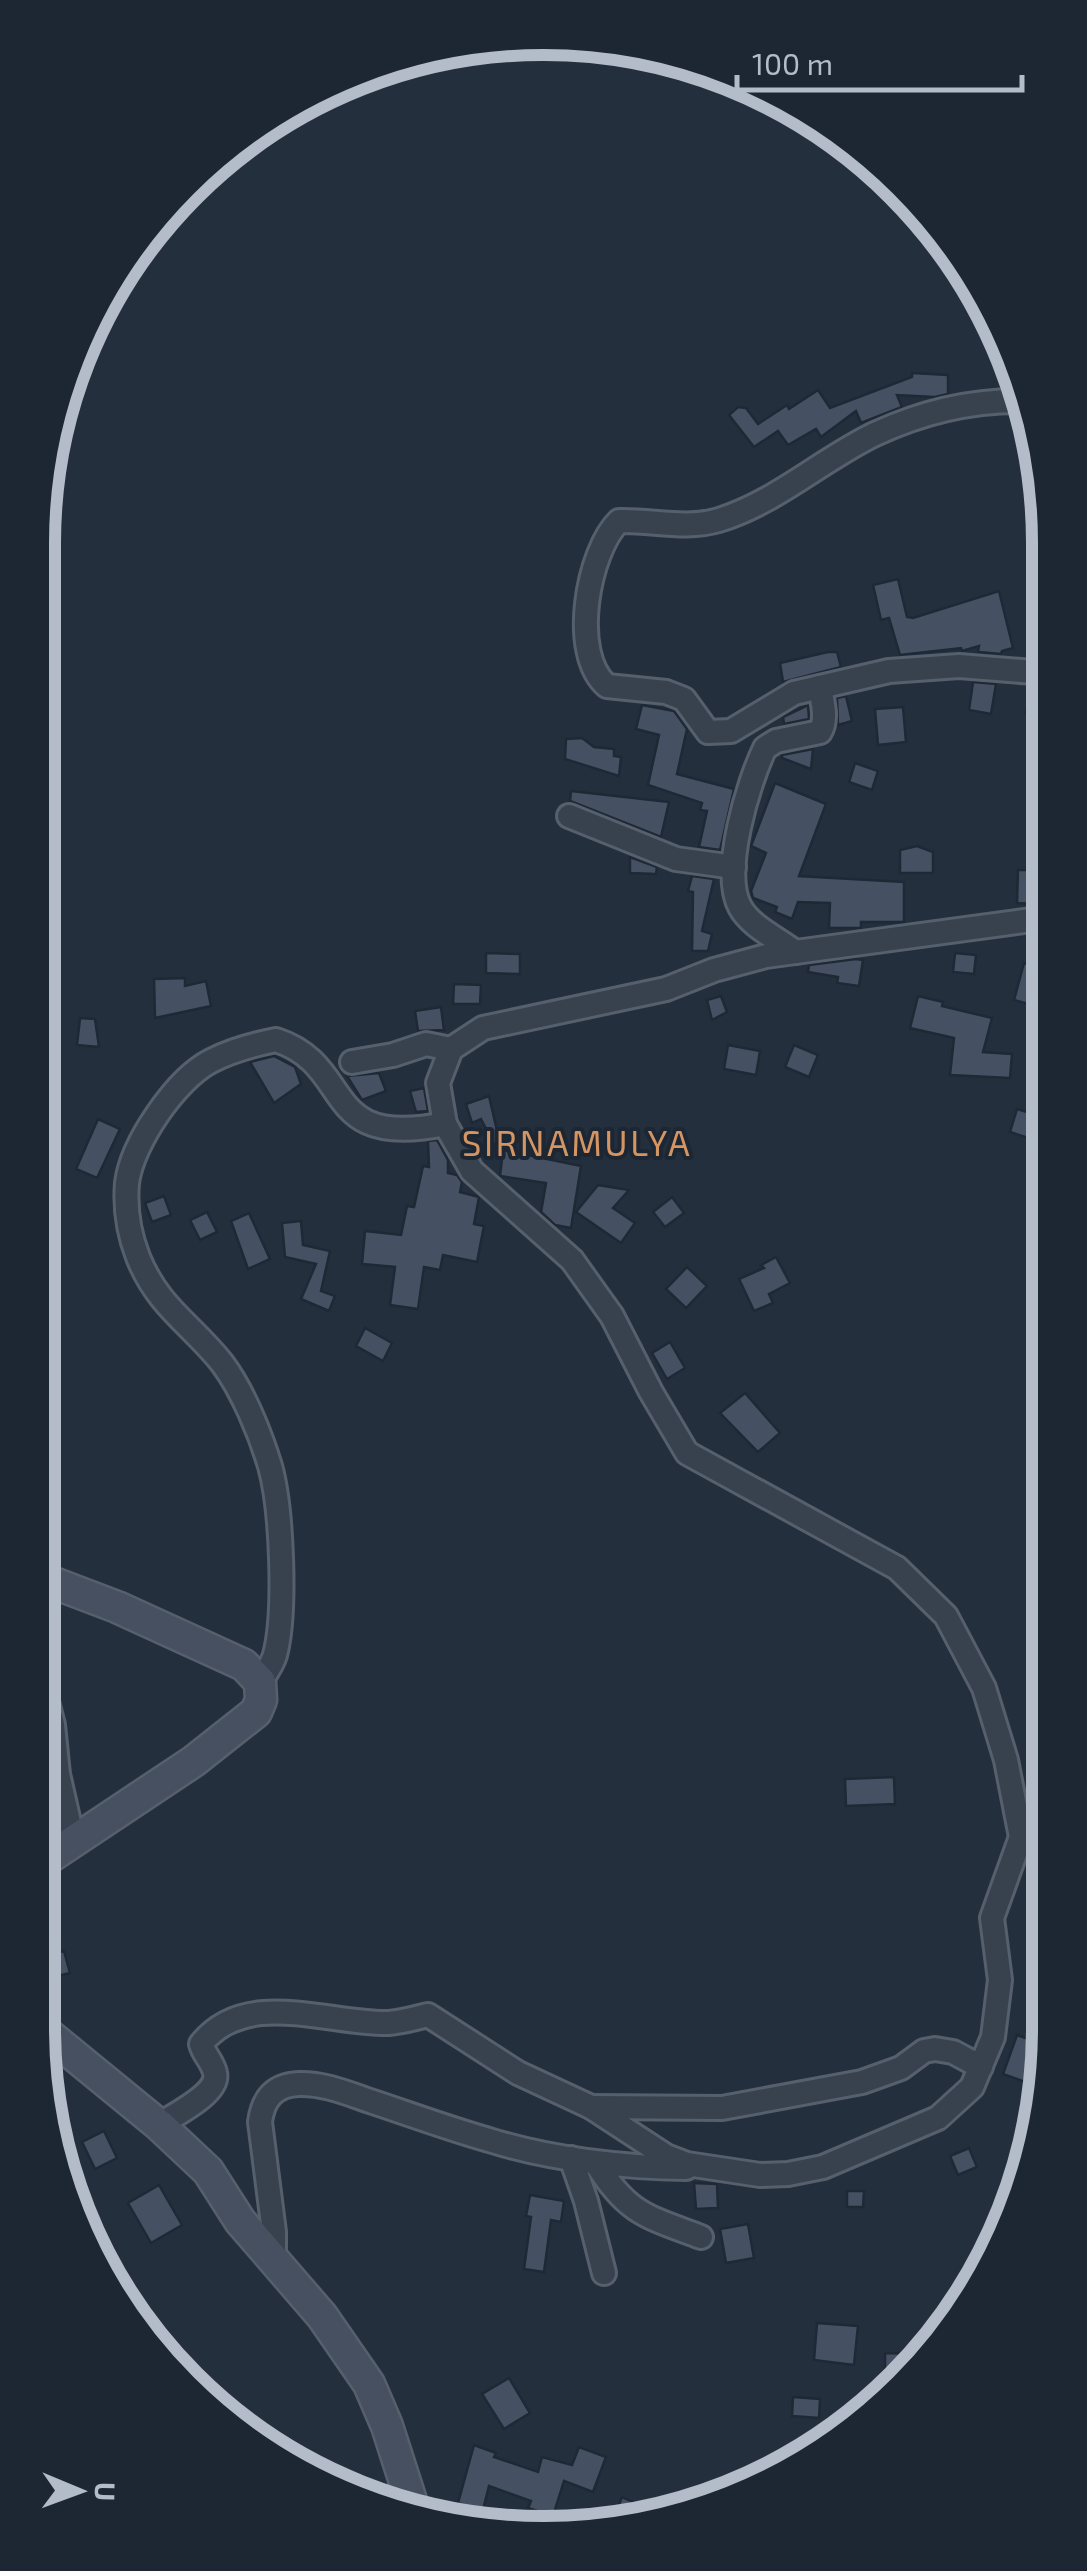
<svg xmlns="http://www.w3.org/2000/svg" width="1087" height="2571" font-family="'Exo 2',sans-serif">
<style>
.building{fill:#455162;stroke:#1f2835;stroke-width:2.5}
.lines{fill:none;stroke-linecap:round;stroke-linejoin:round}
.lane-casing{stroke:#565f6c;stroke-width:16}
.street-casing{stroke:#565f6c;stroke-width:28}
.secondary-casing{stroke:#565f6c;stroke-width:35}
.lane{stroke:#38414e;stroke-width:11}
.street{stroke:#38414e;stroke-width:22}
.secondary{stroke:#465061;stroke-width:30}
.labels{text-anchor:middle;dominant-baseline:central;stroke-width:8;stroke-linejoin:round;paint-order:stroke}
.quarter-label{font-size:35px;letter-spacing:2.5px;fill:#d59563;stroke:#1d2633}
.rim{fill:none;stroke:#b4bcc9;stroke-width:12}
</style>
<rect width="100%" height="100%" fill="#242f3e"/>
<g class="building">
<path d="M912 373 948 375V394L935 397 897 395 902 407 861 423 856 411 821 437 816 429 788 445 778 431 754 447 729 415 738 407 746 408 758 424 787 405 789 409 818 390 830 408 912 377Z"/>
<path d="M898 579 907 617 913 618 999 591 1013 648 1002 651 1001 654 978 652 979 646 962 651 961 648 900 655 889 618 881 620 873 585Z"/>
<path d="M828 652H837L841 667 783 682 780 663Z"/>
<path d="M973 682 996 684 991 714 969 710Z"/>
<path d="M1031 695 1046 699V719L1026 713Z"/>
<path d="M846 696 852 721 838 725 837 698Z"/>
<path d="M642 705 674 711 687 729 677 774 734 789 720 850 699 847 707 811 700 810 702 803 648 785 659 735 636 729Z"/>
<path d="M808 705 809 719 784 724 783 717Z"/>
<path d="M903 707 906 742 878 745 875 709Z"/>
<path d="M582 738 594 747 614 749V756L621 757 619 776 565 759 566 739Z"/>
<path d="M813 749 811 769 782 758V755Z"/>
<path d="M855 763 878 771 872 790 849 782Z"/>
<path d="M775 783 826 804 799 876 904 882V922H861V928H829L830 903 798 902 792 919 775 912 777 907 753 898 751 891 766 853 751 846Z"/>
<path d="M571 791 669 802 661 837 570 801Z"/>
<path d="M917 846 933 852V873H900V850Z"/>
<path d="M630 857 657 867 656 874 630 873Z"/>
<path d="M1018 870H1035L1034 904 1017 903Z"/>
<path d="M692 876 714 879 702 931 712 934 708 951H692L693 892 688 891Z"/>
<path d="M486 953 520 954V974L486 973Z"/>
<path d="M955 953 976 955 974 974 953 972Z"/>
<path d="M856 959 863 960 859 986 837 983 838 977 808 972 809 965Z"/>
<path d="M1024 963 1042 968 1032 1005 1014 1000Z"/>
<path d="M185 978V986L206 981 211 1006 155 1018 154 979Z"/>
<path d="M454 984 481 985 480 1004H453Z"/>
<path d="M721 996 727 1012 712 1020 707 1000Z"/>
<path d="M918 996 943 1002 942 1006 992 1018 983 1052 1012 1054 1010 1078 950 1075 954 1038 910 1028Z"/>
<path d="M441 1007 444 1030 418 1031 415 1011Z"/>
<path d="M80 1018 95 1019 99 1047 77 1045Z"/>
<path d="M728 1045 760 1051 756 1075 724 1069Z"/>
<path d="M794 1045 818 1055 809 1077 785 1067Z"/>
<path d="M274 1056 295 1067 301 1084 274 1103 250 1062Z"/>
<path d="M379 1073 386 1091 362 1100 347 1076Z"/>
<path d="M424 1088 428 1111 416 1112 410 1091Z"/>
<path d="M489 1096 500 1144 495 1146 481 1119 472 1123 466 1104Z"/>
<path d="M1017 1109 1047 1118V1144L1010 1132Z"/>
<path d="M98 1119 120 1129 97 1178 76 1169Z"/>
<path d="M437 1140 448 1160V1173L457 1175 462 1182 460 1192 479 1197 474 1224 484 1226 477 1262 443 1255 440 1270 424 1267 418 1309 390 1305 395 1267 362 1264 365 1231 401 1235 407 1206 414 1207 423 1166 429 1167 428 1141Z"/>
<path d="M503 1150 581 1166 571 1228 555 1225 541 1212 546 1183 500 1176Z"/>
<path d="M598 1185 629 1190 613 1208 635 1223 621 1243 576 1212Z"/>
<path d="M164 1196 171 1215 152 1222 145 1203Z"/>
<path d="M672 1197 684 1213 665 1227 653 1212Z"/>
<path d="M207 1212 217 1232 200 1240 190 1220Z"/>
<path d="M249 1213 270 1259 248 1269 231 1221Z"/>
<path d="M301 1221 303 1245 330 1251 321 1291 335 1296 329 1311 301 1299 316 1264 285 1257 282 1223Z"/>
<path d="M776 1257 790 1283 769 1294 773 1303 754 1311 739 1279 764 1268 761 1265Z"/>
<path d="M687 1267 707 1286 686 1308 666 1289Z"/>
<path d="M365 1328 392 1343 383 1361 356 1346Z"/>
<path d="M670 1342 685 1368 667 1379 652 1353Z"/>
<path d="M745 1393 780 1433 758 1452 720 1413Z"/>
<path d="M894 1777 895 1804 846 1806 845 1779Z"/>
<path d="M47 1792 51 1810 38 1814V1794Z"/>
<path d="M1049 1925V1949L1030 1950 1028 1926Z"/>
<path d="M64 1951 70 1973 49 1978 43 1956Z"/>
<path d="M1017 2035 1042 2044 1028 2083 1003 2074Z"/>
<path d="M104 2131 117 2158 95 2169 82 2142Z"/>
<path d="M969 2148 977 2167 958 2175 950 2156Z"/>
<path d="M694 2183 717 2184 718 2208 696 2209Z"/>
<path d="M159 2185 182 2225 151 2243 128 2203Z"/>
<path d="M847 2191H864L863 2207H847Z"/>
<path d="M530 2195 564 2201 561 2222 551 2220 544 2272 524 2269 531 2217 526 2216Z"/>
<path d="M748 2224 754 2258 726 2263 720 2229Z"/>
<path d="M817 2323 858 2326 854 2365 814 2360Z"/>
<path d="M885 2353 918 2354V2366L906 2376 885 2375Z"/>
<path d="M509 2378 530 2413 504 2429 482 2394Z"/>
<path d="M793 2397 820 2399 819 2418 792 2416Z"/>
<path d="M474 2445 496 2453 494 2457 538 2472 542 2457 572 2465 579 2447 606 2457 593 2492 564 2481 553 2516 528 2508 531 2501 489 2486 483 2510 458 2503Z"/>
<path d="M622 2497 658 2513 628 2523 614 2517Z"/>
</g>
<g class="lines">
<g class="lane-casing">
<path id="lane" d="M893 2385H894"/>
</g>
<g class="street-casing">
<g id="street">
<path d="M1025 401C973 400 922 412 875 434 821 460 777 502 719 520 685 530 653 520 619 521 588 551 569 654 607 686L666 692 684 699 708 732 731 731 794 693 889 671 959 666 1046 673"/>
<path d="M569 816 676 859 734 867"/>
<path d="M1046 918 766 956 714 970 666 989 483 1028 451 1049 438 1083 445 1124 472 1171 572 1260 612 1316 651 1392 687 1453 897 1568 946 1616 984 1688 1006 1760 1021 1837 1049 1834"/>
<path d="M795 952C777 938 751 927 740 907 721 872 748 783 765 748L776 741 820 732C828 719 822 701 820 687"/>
<path d="M352 1062 393 1055 426 1044 451 1049"/>
<path d="M38 1667 53 1725 58 1774 73 1840"/>
<path d="M260 1682C266 1673 272 1665 275 1655 286 1613 282 1509 270 1466 260 1433 243 1391 222 1363 191 1324 158 1307 138 1257 129 1234 125 1207 127 1183 132 1143 176 1079 211 1061 230 1051 256 1044 276 1040 356 1066 318 1150 445 1124"/>
<path d="M591 2107 722 2108 862 2082 901 2068 924 2051 935 2049 953 2052 981 2067"/>
<path d="M159 2125C174 2115 220 2093 215 2073 213 2062 204 2055 201 2044 246 1987 330 2025 389 2023 402 2022 416 2018 428 2015L518 2073 591 2107 666 2156 687 2164 760 2175 788 2174 823 2167 938 2118 972 2087 993 2037 1000 1980 992 1918 1021 1837"/>
<path d="M571 2158 586 2201 604 2273"/>
<path d="M596 2163C627 2214 648 2217 701 2237"/>
<path d="M274 2262V2232L260 2122C263 2099 274 2085 299 2084 324 2083 349 2094 373 2102 412 2115 450 2129 489 2140 553 2160 620 2167 686 2168"/>
</g>
</g>
<g class="secondary-casing">
<g id="secondary">
<path d="M38 1865 194 1761 256 1712 261 1700 260 1682 244 1665 117 1607 38 1577"/>
<path d="M38 2026 159 2125 208 2171 240 2221 322 2316 369 2384 387 2426 415 2513"/>
</g>
</g>
<use href="#lane" class="lane"/>
<use href="#street" class="street"/>
<use href="#secondary" class="secondary"/>
</g>
<g class="labels">
<g class="quarter-label">
<text x="577" y="1142">SIRNAMULYA</text>
</g>
</g>
<path d="M0 0H1087V2571H0ZM543 55H544A488 488 0 0 1 1032 543V2028A488 488 0 0 1 544 2516H543A488 488 0 0 1 55 2028V543A488 488 0 0 1 543 55Z" fill="#1d2633" fill-rule="evenodd"/>
<path class="rim" d="M543 55H544A488 488 0 0 1 1032 543V2028A488 488 0 0 1 544 2516H543A488 488 0 0 1 55 2028V543A488 488 0 0 1 543 55Z"/>
<g transform="translate(80 2491) rotate(91)" stroke="#1d2633" stroke-width="8" paint-order="stroke">
<path d="M0-8L18 38L0 25L-18 38Z" fill="#b4bcc9"/>
<text y="-15" font-size="28" font-weight="bold" text-anchor="middle" fill="#b4bcc9">U</text>
</g>
<path d="M737 75v15h285v-15" fill="none" stroke="#b4bcc9" stroke-width="5"/>
<text x="752" y="75" font-size="30" fill="#b4bcc9" stroke="#1d2633" stroke-width="8" paint-order="stroke">100 m</text>
</svg>
